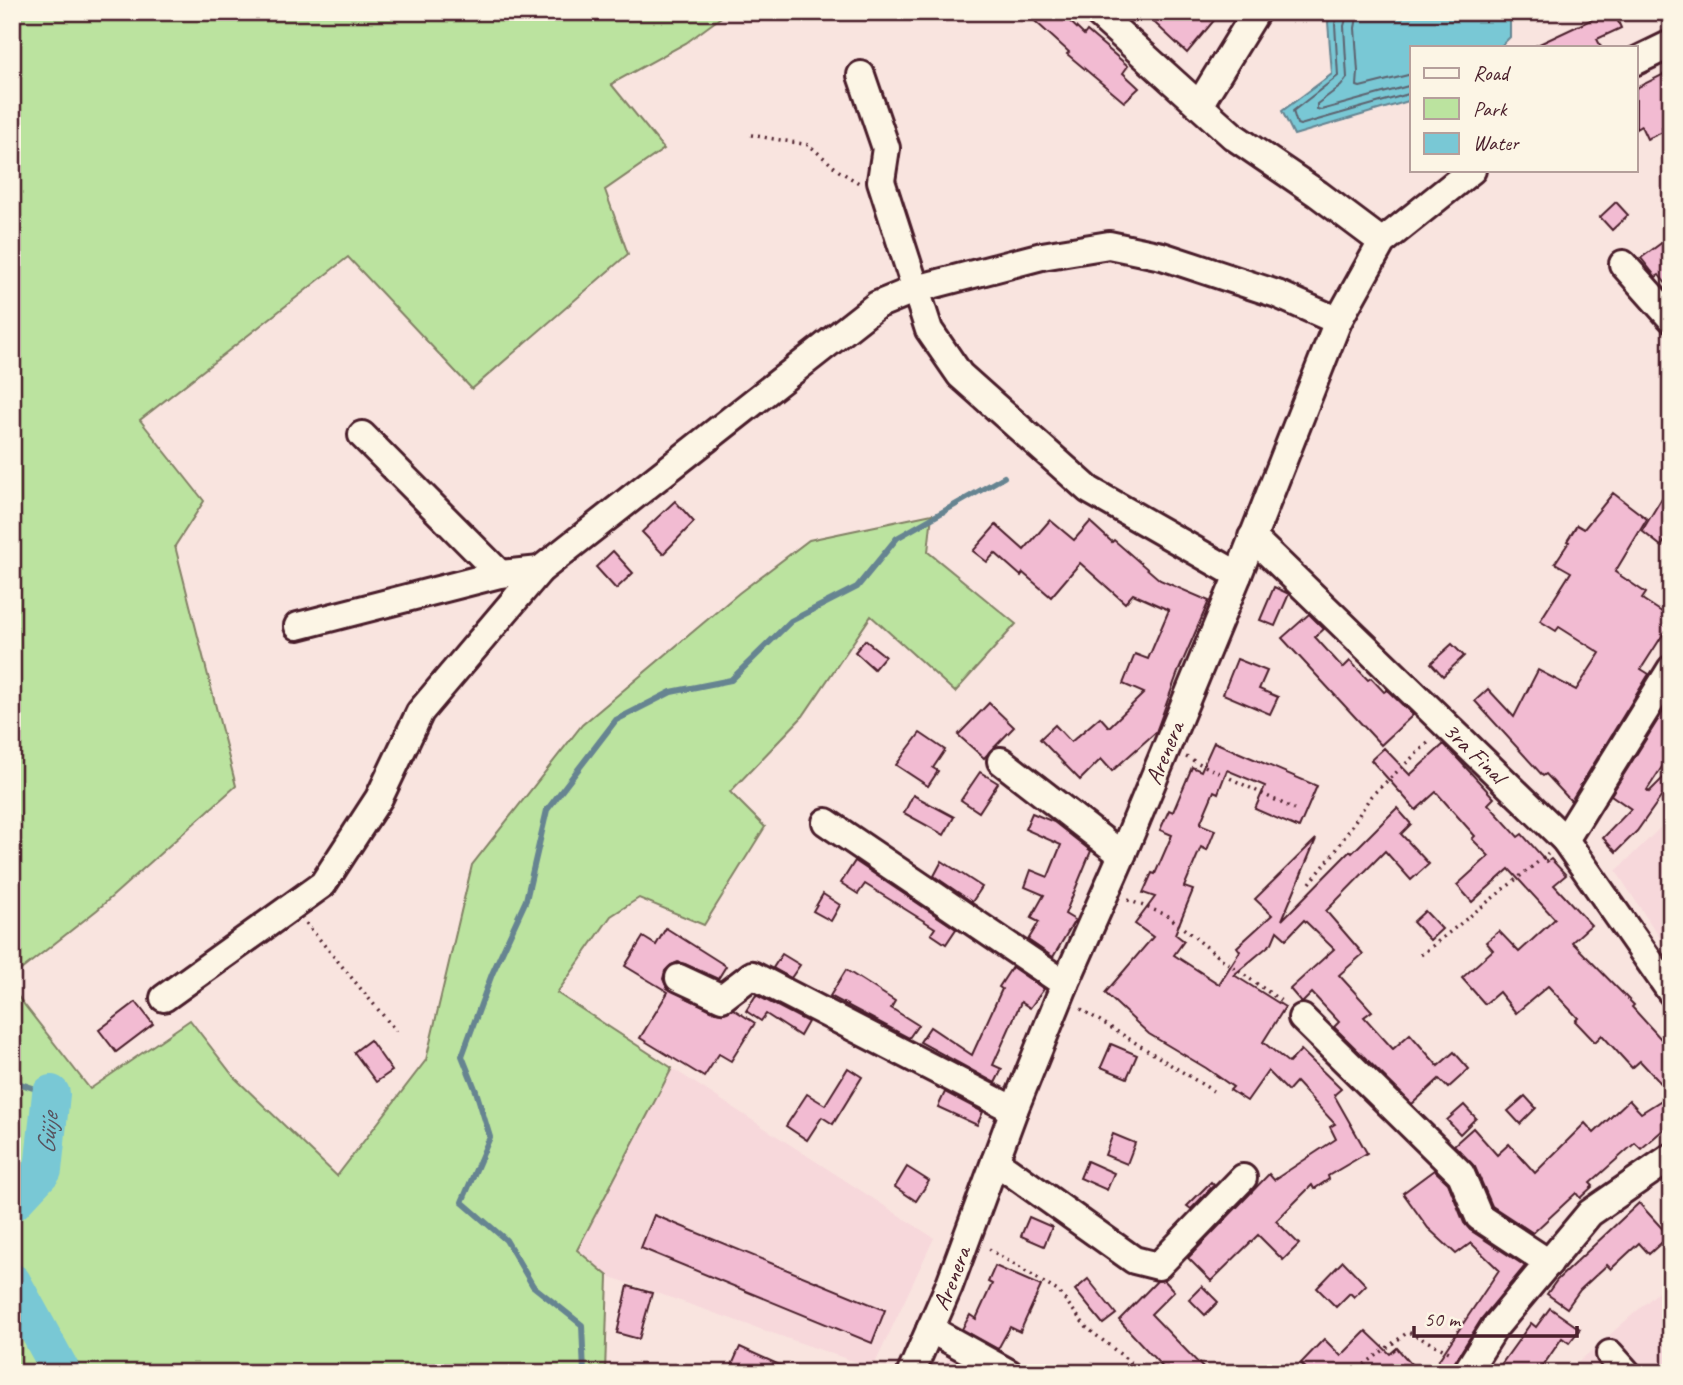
<svg xmlns="http://www.w3.org/2000/svg" width="1683" height="1385" font-family="Caveat,sans-serif">
<style>
.built{fill:#f7d8db}
.green{fill:#bbe39f;stroke:#828165;stroke-width:2}
.water{fill:#79c8d5;stroke:#668491;stroke-width:2}
.lines{fill:none;stroke-linecap:round;stroke-linejoin:round}
.shore{stroke:#5d636f;stroke-width:2}
.stream{stroke:#668491;stroke-width:6}
.river{stroke:#79c8d5;stroke-width:38}
.building{fill:#f2bbd2;stroke:#4a1f2b;stroke-width:2}
.minor-casing{stroke:#4a1f2b;stroke-width:32}
.path{stroke:#4a1f2b;stroke-width:3.5;stroke-dasharray:2 5;stroke-linecap:butt}
.minor{stroke:#fcf5e5;stroke-width:26}
.labels{text-anchor:middle;dominant-baseline:central;stroke-width:7;stroke-linejoin:round;paint-order:stroke}
.street-label{font-size:24px;fill:#4a1f2b;stroke:#fcf5e5}
.water-label{font-size:26px;font-style:italic;fill:#58525e;stroke:#fcf5e5}
</style>
<rect width="100%" height="100%" fill="#f9e4df"/>
<filter id="ink" filterUnits="userSpaceOnUse"><feTurbulence type="fractalNoise" baseFrequency=".0143" numOctaves="2"/><feDisplacementMap in="SourceGraphic" scale="14" xChannelSelector="R" yChannelSelector="G"/><feConvolveMatrix kernelMatrix="1 2 1 2 8 2 1 2 1" color-interpolation-filters="sRGB"/></filter>
<g filter="url(#ink)">
<g class="built">
<path d="M1671 817V955L1616 871Z"/>
<path d="M672 1068 934 1238 873 1368 608 1276 577 1251Z"/>
<path d="M1671 1281V1373H1566Z"/>
<path d="M953 1345 999 1373H942Z"/>
</g>
<g class="green">
<path d="M12 12H728L686 43 611 84 664 149 605 190 628 254 472 389 348 257 140 420 204 501 175 546 236 786 97 910 12 977Z"/>
<path d="M932 514 928 552 1016 624 955 692 871 616 803 716 730 792 765 827 704 925 639 898 611 916 557 993 672 1068 577 1250 608 1276 605 1373H12V989L90 1089 190 1020 234 1077 337 1176 426 1060 472 865 582 725 739 593 809 540Z"/>
</g>
<path class="water" d="M1333 12H1510V37L1500 47H1412V100L1294 135 1282 111 1332 74 1328 22Z"/>
<g class="lines">
<g class="shore">
<path d="M1339 12 1335 24 1338 76 1293 111 1297 124 1300 125 1412 93"/>
<path d="M1348 12 1344 26 1347 78 1341 86 1317 104V109L1321 110 1412 85"/>
<path d="M1358 12 1355 28 1358 72 1357 86 1360 87 1412 74"/>
</g>
<g class="stream">
<path d="M12 1081 51 1094"/>
<path d="M584 1373 582 1325 533 1286 506 1240 462 1202 490 1137 476 1091 462 1056 492 974 526 900 547 810 616 720 671 692 731 680 791 621 857 587 897 538 1004 477"/>
</g>
<g class="river">
<path id="s1" d="M12 1203 43 1170 51 1094"/>
<path d="M12 1282 62 1373"/>
</g>
</g>
<g class="building">
<path d="M1025 12H1060L1084 35 1087 31 1128 66 1123 73 1139 88 1124 102 1067 54 1069 52Z"/>
<path d="M1143 12H1221L1187 53Z"/>
<path d="M1595 12H1614L1621 28 1597 39 1601 47H1533L1597 17Z"/>
<path d="M1664 74 1671 89V124L1662 128 1663 132 1647 139 1641 126 1636 129V88Z"/>
<path d="M1616 202 1628 215 1612 230 1600 217Z"/>
<path d="M1671 236V290L1659 275 1656 277 1641 258Z"/>
<path d="M1671 483V533L1661 546 1642 531Z"/>
<path d="M1613 493 1647 519 1615 572 1646 593 1642 599 1671 618V622L1641 669 1649 674 1571 801 1546 774 1543 776 1475 701 1488 689 1514 717 1538 670 1576 690 1600 653 1559 627 1556 631 1540 621 1571 572 1555 563 1569 542 1567 541 1577 525 1584 529Z"/>
<path d="M675 501 694 522 663 554 642 532Z"/>
<path d="M1050 520 1074 540 1090 522 1112 542 1114 540 1160 580 1209 601 1178 672 1156 732 1112 771 1101 759 1080 780 1040 739 1055 725 1071 742 1100 717 1109 727 1144 693 1123 684 1135 654 1148 659 1169 610 1133 594 1125 603 1080 563 1051 597 1023 573 1021 576 995 553 987 562 973 551 996 525 1024 550Z"/>
<path d="M613 551 633 573 616 589 596 567Z"/>
<path d="M1274 587 1289 594 1275 626 1260 620Z"/>
<path d="M1309 614 1324 629 1315 637 1343 668 1350 661 1368 680 1371 678 1384 692 1387 690 1413 715 1381 745 1282 638Z"/>
<path d="M865 640 885 656 874 669 855 652Z"/>
<path d="M1452 644 1464 656 1443 676 1431 663Z"/>
<path d="M1237 659 1267 671 1259 689 1278 697 1270 714 1223 694Z"/>
<path d="M1671 699V753L1647 790 1649 792 1664 777 1671 783 1637 831 1616 852 1603 838 1631 809 1611 795Z"/>
<path d="M989 703 1014 727 984 758 958 735Z"/>
<path d="M920 733 945 750 933 768 938 771 928 786 896 765Z"/>
<path d="M1214 742 1317 786 1299 828 1255 809 1265 786 1227 770 1218 793 1214 791 1200 824 1215 830 1207 850 1201 847 1184 887 1193 890 1175 934 1184 941 1174 955 1219 984 1240 951 1237 947 1272 915 1255 899 1316 839 1282 920 1350 851 1352 853 1397 808 1411 824 1401 834 1429 864 1411 880 1385 851 1326 911 1363 954 1339 975 1372 1011 1364 1017 1393 1049 1410 1034 1438 1066 1454 1052 1469 1069 1448 1088 1439 1079 1412 1104 1334 1027 1339 1022 1312 993 1302 1003 1290 989 1334 949 1304 920 1286 939 1277 931 1272 943 1234 975 1285 1007 1263 1042 1289 1063 1301 1050 1341 1089 1334 1095 1367 1153 1328 1176 1329 1179 1314 1189 1312 1185 1276 1221 1299 1244 1283 1260 1258 1235 1211 1281 1188 1258 1269 1174 1274 1180 1336 1139 1330 1127 1335 1124 1296 1082 1288 1091 1268 1071 1247 1101 1230 1090 1233 1087 1206 1068 1149 1034 1105 993 1153 937 1135 924 1155 897 1143 893 1152 873 1155 874 1172 835 1160 830 1169 810 1173 812 1192 767 1201 771Z"/>
<path d="M1444 744 1494 798 1488 804 1518 837 1522 834 1547 862 1551 859 1566 875 1554 885 1591 925 1572 942 1634 1005 1632 1007 1671 1050V1123L1641 1149 1635 1143 1590 1183 1593 1186 1580 1198 1576 1193 1533 1233 1492 1206 1475 1167 1454 1145 1473 1128 1497 1155 1509 1144 1535 1173 1585 1123 1594 1133 1629 1100 1641 1113 1671 1094 1640 1061 1632 1068 1602 1035 1595 1042 1575 1021 1578 1018 1548 986 1516 1013 1499 992 1485 1004 1462 978 1493 950 1486 942 1499 931 1519 952 1555 919 1509 869 1472 902 1457 885 1489 856 1472 839 1475 836 1436 792 1416 810 1371 760 1384 748 1410 775Z"/>
<path d="M980 772 998 783 979 812 961 800Z"/>
<path d="M913 795 954 817 944 835 904 813Z"/>
<path d="M1032 813 1054 822 1091 851 1065 914 1075 920 1053 957 1028 940 1039 922 1031 918 1044 895 1025 887 1031 870 1048 877 1061 845 1025 829Z"/>
<path d="M855 861 956 929 946 944 931 934 935 928 865 884 858 894 841 883Z"/>
<path d="M942 861 982 887 972 902 934 876Z"/>
<path d="M823 894 840 905 831 921 813 911Z"/>
<path d="M1425 911 1442 929 1430 940 1413 922Z"/>
<path d="M666 928 726 966 718 979 685 964 678 962 671 965 665 971 663 979 667 988 715 1012 724 1013 733 1009 755 1023 731 1061 719 1054 704 1077 640 1038 668 992 625 966 643 937 656 945Z"/>
<path d="M782 954 800 965 791 978 773 968Z"/>
<path d="M1012 967 1044 989 1030 1008 1021 1002 993 1065 1002 1069 995 1083 920 1042 930 1027 972 1055 1002 989 999 987Z"/>
<path d="M846 970 895 1001 891 1008 918 1025 909 1038 830 996Z"/>
<path d="M756 995 808 1022 800 1036 766 1014 761 1021 746 1011Z"/>
<path d="M136 1002 153 1024 116 1052 99 1030Z"/>
<path d="M370 1040 392 1071 376 1082 354 1052Z"/>
<path d="M1111 1044 1137 1055 1127 1078 1101 1067Z"/>
<path d="M848 1068 862 1077 833 1124 822 1117 807 1140 786 1126 807 1094 825 1105Z"/>
<path d="M945 1092 983 1112 977 1125 938 1107Z"/>
<path d="M1525 1096 1536 1108 1520 1124 1508 1111Z"/>
<path d="M1464 1105 1476 1118 1460 1134 1447 1120Z"/>
<path d="M1113 1134 1135 1143 1127 1164 1105 1155Z"/>
<path d="M1087 1161 1114 1173 1107 1190 1080 1178Z"/>
<path d="M907 1167 929 1181 916 1201 895 1187Z"/>
<path d="M1434 1170 1448 1183 1464 1223 1470 1230 1525 1266 1482 1318 1453 1365 1450 1373H1430L1499 1270 1471 1243 1456 1254 1428 1228 1403 1193Z"/>
<path d="M1211 1182 1214 1185 1191 1209 1187 1206Z"/>
<path d="M1639 1203 1669 1236 1649 1254 1639 1243 1611 1269 1607 1265 1580 1290 1567 1308 1547 1294 1557 1280Z"/>
<path d="M654 1215 885 1310 872 1343 641 1248Z"/>
<path d="M1029 1217 1052 1227 1044 1246 1021 1236Z"/>
<path d="M1343 1261 1366 1285 1354 1297 1350 1293 1336 1307 1317 1288Z"/>
<path d="M995 1266 1041 1286 1020 1332 1010 1327 998 1349 962 1329 970 1315 976 1319 992 1284 988 1282Z"/>
<path d="M1088 1279 1116 1314 1103 1324 1075 1290Z"/>
<path d="M1164 1280 1174 1291 1151 1314 1208 1373H1168L1119 1320 1157 1281Z"/>
<path d="M628 1286 652 1293 639 1339 617 1333Z"/>
<path d="M1202 1286 1218 1302 1205 1315 1189 1299Z"/>
<path d="M1550 1308 1580 1329 1569 1343 1562 1338 1538 1373H1495L1531 1323 1536 1327Z"/>
<path d="M1366 1331 1390 1354 1397 1348 1419 1373H1310L1301 1363 1324 1339 1341 1356Z"/>
<path d="M740 1347 797 1373H749L732 1365Z"/>
</g>
<g class="lines">
<g class="minor-casing">
<g id="minor">
<path d="M1096 12 1233 136 1318 194 1382 242"/>
<path d="M1636 61 1671 44"/>
<path d="M861 75 886 148 881 181 929 330 960 375 1089 490 1238 575"/>
<path d="M1199 105 1256 12"/>
<path d="M1623 264 1671 318"/>
<path d="M362 435 500 574"/>
<path id="s2" d="M1252 537 1565 840 1671 992"/>
<path d="M298 626 500 574 540 570"/>
<path d="M1001 761 1122 855"/>
<path d="M826 822 1065 984"/>
<path d="M1565 840 1671 669"/>
<path d="M679 978 722 998 752 975 1014 1110"/>
<path d="M164 998 323 884 379 798 420 712 540 570 877 305 916 289 1042 256 1109 245 1162 256 1277 294 1338 321"/>
<path d="M1302 1018 1461 1174 1479 1217 1549 1263"/>
<path d="M995 1161 1134 1260 1158 1266 1243 1178"/>
<path d="M930 1329 1009 1373"/>
<path d="M1610 1354 1627 1373"/>
<path id="s3" d="M911 1373 949 1286 1014 1110 1065 984 1122 855 1238 575 1338 321 1382 242 1472 170"/>
<path d="M1466 1373 1495 1327 1590 1213 1671 1157"/>
</g>
</g>
<g class="path">
<path d="M751 135 809 145 839 171 859 183"/>
<path d="M1186 757 1294 809"/>
<path d="M1310 883 1335 852 1371 796 1430 741"/>
<path d="M1128 900 1167 915 1219 957 1284 1003"/>
<path d="M306 923 396 1031"/>
<path d="M1421 955 1548 854"/>
<path d="M1081 1009 1213 1091"/>
<path d="M989 1249 1059 1292 1087 1328 1139 1369"/>
<path d="M1353 1373 1408 1332 1451 1353"/>
</g>
<use href="#minor" class="minor"/>
</g>
</g>
<g class="labels">
<g class="street-label">
<text stroke="none"><textPath href="#s3" startOffset="670">Arenera</textPath></text>
<text stroke="none"><textPath href="#s2" startOffset="310">3ra Final</textPath></text>
<text stroke="none"><textPath href="#s3" startOffset="103">Arenera</textPath></text>
</g>
<g class="water-label">
<text stroke="none"><textPath href="#s1" startOffset="82">Güije</textPath></text>
</g>
</g>
<rect width="1683" height="1385" fill="none" stroke="#fcf5e5" stroke-width="42"/>
<rect x="21" y="21" width="1641" height="1343" fill="none" stroke="#4a1f2b" stroke-width="2.5" filter="url(#ink)"/>
<rect x="1410" y="46" width="228" height="126" fill="#fcf5e5" stroke="#b59f9b" stroke-width="2"/>
<rect x="1424" y="68" width="35" height="10" fill="#fcf5e5" stroke="#b59f9b" stroke-width="2"/>
<text x="1473" y="80" font-size="21" fill="#4a1f2b">Road</text>
<rect x="1424" y="98" width="35" height="21" fill="#bbe39f" stroke="#b59f9b" stroke-width="2"/>
<text x="1473" y="116" font-size="21" fill="#4a1f2b">Park</text>
<rect x="1424" y="133" width="35" height="21" fill="#79c8d5" stroke="#b59f9b" stroke-width="2"/>
<text x="1473" y="150" font-size="21" fill="#4a1f2b">Water</text>
<path d="M1414 1326v10h163v-10" fill="none" stroke="#4a1f2b" stroke-width="3.5"/>
<text x="1424" y="1326" font-size="21" fill="#4a1f2b" stroke="#fcf5e5" stroke-width="5" paint-order="stroke">50 m</text>
</svg>
